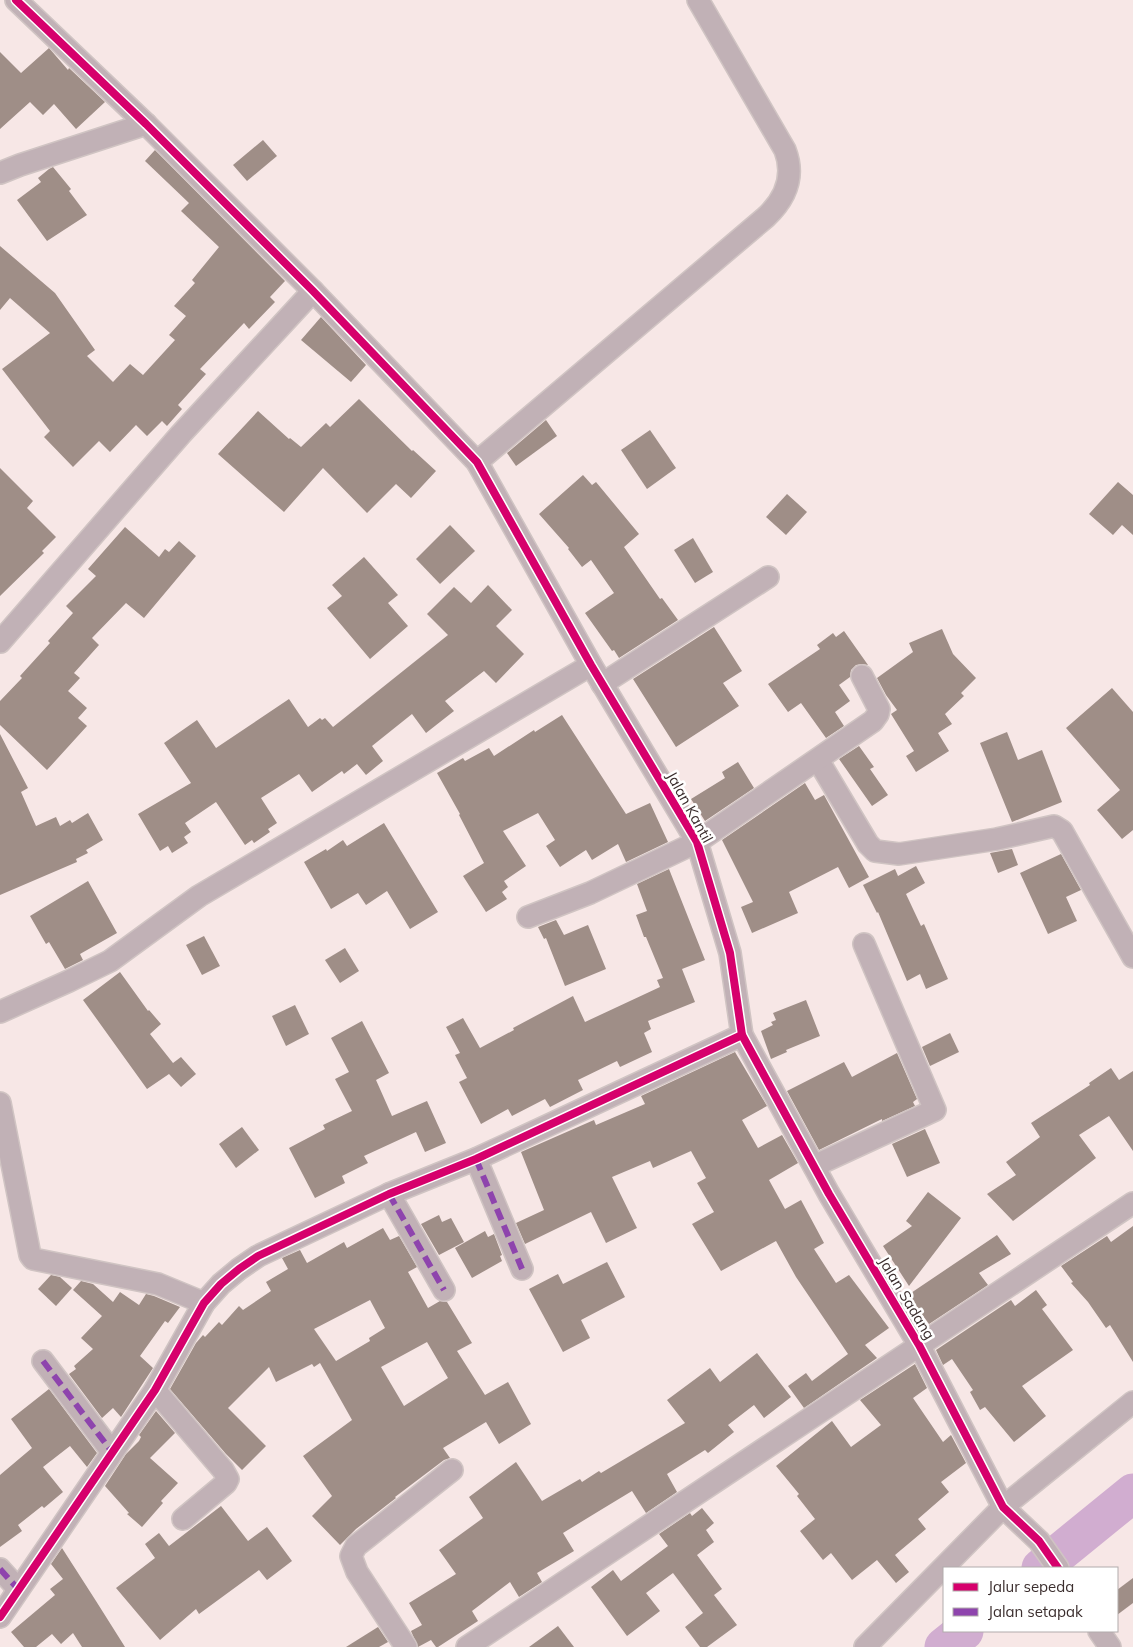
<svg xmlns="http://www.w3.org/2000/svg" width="1133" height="1647" font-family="Mulish,sans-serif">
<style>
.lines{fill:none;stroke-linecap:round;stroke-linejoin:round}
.river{stroke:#d1add0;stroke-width:39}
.building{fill:#9f8e87;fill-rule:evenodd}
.minor-casing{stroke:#d0c4c3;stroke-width:24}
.minor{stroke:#c1b1b6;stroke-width:21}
.quiet{stroke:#8e44ad;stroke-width:6;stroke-dasharray:12 6;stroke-linecap:butt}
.cycleway-casing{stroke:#fff;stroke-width:11}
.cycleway{stroke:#d6006c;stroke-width:8}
.labels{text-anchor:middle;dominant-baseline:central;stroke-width:5;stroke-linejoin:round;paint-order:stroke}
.street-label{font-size:15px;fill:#3b2e2e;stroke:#fff}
</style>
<rect width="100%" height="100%" fill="#f7e7e6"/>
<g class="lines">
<g class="river">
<path d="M1041 1568 1133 1493"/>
<path d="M944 1647 964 1631"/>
</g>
</g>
<g class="building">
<path d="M49 48 68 70 69 68 105 102 76 129 54 104 43 115 30 102 0 129V52L21 73Z"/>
<path d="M263 140 277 156 247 181 233 165Z"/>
<path d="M155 150 285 281 270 297 275 302 249 329 244 323 200 369 206 374 178 405 182 409 167 426 162 421 147 436 136 425 110 452 99 441 73 467 44 437 50 431 2 369 50 333 10 298 0 310V246L55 293 95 350 87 356 113 382 130 364 143 375 175 340 169 335 186 316 174 306 195 283 192 280 219 247 181 211 189 203 145 161Z"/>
<path d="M53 167 71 189 69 191 87 215 47 241 17 200 41 182 38 178 49 169Z"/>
<path d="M321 317 366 365 351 382 301 340Z"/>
<path d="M359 399 412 451 413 450 436 471 411 498 396 484 367 513 323 468 284 512 218 454 258 411 289 439 290 438 301 447 326 423 330 427Z"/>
<path d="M546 420 557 436 516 466 507 453Z"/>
<path d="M650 430 676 468 647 489 621 450Z"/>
<path d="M0 468 33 501 27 508 56 537 42 551 44 553 0 596Z"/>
<path d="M583 475 592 485 596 482 639 534 624 547 660 599 662 598 678 620 619 658 614 650 612 651 585 613 614 593 591 560 582 567 568 549 569 548 539 514Z"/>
<path d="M1118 482 1133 495V535L1122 525 1113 535 1089 514Z"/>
<path d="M787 494 807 512 786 535 766 517Z"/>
<path d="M450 525 475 551 440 584 416 559Z"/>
<path d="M125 527 159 557 165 549 169 552 179 541 196 556 144 618 126 603 92 638 99 645 74 673 80 678 68 691 87 708 78 718 87 726 47 770 0 725V701L22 678 20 676 50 643 48 641 73 613 66 606 96 576 88 569Z"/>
<path d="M693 538 713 572 695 583 674 550Z"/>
<path d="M364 557 398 595 388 603 408 626 370 659 327 608 342 596 332 585Z"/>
<path d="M488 585 512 610 496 626 524 654 496 683 484 671 445 701 454 711 426 733 412 714 372 746 383 761 366 775 357 764 344 774 342 771 312 792 299 774 261 798 277 823 268 829 270 832 254 843 252 840 245 845 216 802 185 823 191 832 184 837 188 843 172 853 168 846 160 851 138 814 191 783 164 743 197 720 216 748 289 699 308 727 320 718 322 720 325 718 333 727 448 635 427 614 454 587 471 603Z"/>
<path d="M714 627 742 671 723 683 739 706 676 747 633 679Z"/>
<path d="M942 629 953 654 976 678 961 693 964 696 945 714 952 724 938 733 949 751 916 772 906 756 914 751 891 714 897 710 886 695 877 678 913 652 909 643Z"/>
<path d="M844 631 868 665 862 664 856 665 851 670 850 677 839 685 850 701 835 712 844 726 826 738 801 703 788 712 768 684 820 649 817 645 833 633 836 637Z"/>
<path d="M1112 688 1133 712V830L1122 839 1097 810 1120 790 1066 728Z"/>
<path d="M562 715 626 814 650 803 668 842 626 862 618 844 592 860 586 850 560 867 546 846 555 840 538 813 503 831 526 866 504 881 508 887 502 892 507 899 486 912 463 876 484 863 459 815 460 814 437 773 463 758 465 761 489 748 494 756 534 730 535 732Z"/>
<path d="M1007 732 1018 760 1042 750 1062 802 1012 822 980 743Z"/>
<path d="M0 734 28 788 21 792 36 826 56 817 60 826 70 820 72 823 88 813 103 840 86 850 88 853 76 859 77 862 0 895Z"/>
<path d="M859 746 874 767 870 769 888 795 872 806 839 759Z"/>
<path d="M738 762 754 788 705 821 691 799 725 778 722 772Z"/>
<path d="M805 783 815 800 824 795 869 877 849 888 838 867 789 892 798 913 752 933 741 907 753 902 722 840Z"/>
<path d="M384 823 438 912 410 929 387 891 366 905 358 893 331 909 304 862 326 849 327 851 343 840 347 846Z"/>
<path d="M1012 849 1018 865 998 873 990 853Z"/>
<path d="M1061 854 1081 890 1066 897 1077 921 1048 934 1020 873Z"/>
<path d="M916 866 925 883 906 894 921 926 924 924 948 979 926 989 920 974 907 981 878 912 877 913 863 885 895 869 898 876Z"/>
<path d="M669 869 705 960 682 969 695 1002 648 1021 651 1029 644 1033 652 1052 620 1067 617 1061 578 1080 583 1090 550 1107 545 1099 512 1116 508 1109 481 1124 459 1082 467 1078 455 1055 460 1053 446 1027 463 1018 480 1048 514 1030 513 1028 573 996 585 1022 660 987 657 980 663 978 646 937H644L636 915 647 911 637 884Z"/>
<path d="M88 881 117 933 80 954 83 960 65 969 49 942 46 944 30 916Z"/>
<path d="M556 920 564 935 588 925 606 969 565 986 546 938 544 939 538 927Z"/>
<path d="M204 936 220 966 202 975 186 945Z"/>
<path d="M345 948 359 971 340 983 325 960Z"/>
<path d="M120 972 148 1011 149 1010 161 1024 150 1034 173 1063 181 1057 196 1074 181 1087 169 1074 147 1089 83 1000Z"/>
<path d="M806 1000 820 1036 786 1050 787 1052 771 1059 761 1031 773 1025 771 1022 776 1020 773 1013Z"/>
<path d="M295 1005 309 1034 286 1046 272 1016Z"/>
<path d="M362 1021 389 1073 376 1080 392 1116 427 1101 446 1143 425 1152 416 1132 364 1156 368 1163 342 1176 345 1183 315 1198 289 1148 325 1129 323 1125 352 1111 335 1079 349 1072 331 1038Z"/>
<path d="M950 1033 959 1052 930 1066 922 1047Z"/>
<path d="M735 1052 767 1106 742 1120 758 1148 782 1135 798 1163 769 1180 785 1209 801 1200 824 1243 814 1249 836 1283 849 1275 889 1328 865 1345 877 1358 804 1408 788 1386 806 1373 812 1381 848 1354 796 1277 776 1241 721 1271 692 1224 714 1212 697 1183 706 1178 691 1151 653 1168 650 1161 612 1177 637 1228 606 1243 591 1212 525 1244 516 1223 544 1210 521 1152 594 1120 596 1125 645 1104 641 1096Z"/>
<path d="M897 1053 917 1099 913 1102 915 1106 882 1121V1119L819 1150 787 1091 844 1062 852 1077Z"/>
<path d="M1111 1068 1119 1080 1133 1071V1151L1109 1116 1079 1135 1096 1158 1013 1221 987 1194 1016 1175 1006 1162 1040 1137 1031 1123 1090 1085 1089 1083Z"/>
<path d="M242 1127 259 1150 236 1168 219 1144Z"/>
<path d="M925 1129 940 1163 907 1177 892 1144Z"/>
<path d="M928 1192 961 1218 909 1286 883 1246 912 1226 906 1221Z"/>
<path d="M439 1215 442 1222 451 1218 464 1242 439 1255 421 1224Z"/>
<path d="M1133 1226V1362L1110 1325 1106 1328 1088 1302 1071 1283 1073 1282 1061 1266 1107 1236 1111 1242Z"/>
<path d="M383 1228 390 1240 399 1236 417 1267 408 1272 428 1308 440 1301 447 1302 472 1343 457 1351 485 1395 508 1382 531 1424 499 1444 486 1422 443 1448 450 1458 444 1460 395 1497 396 1498 356 1529 340 1545 312 1516 332 1496 303 1456 352 1420 320 1363 314 1367 312 1364 276 1382 269 1367 228 1408 266 1446 242 1470 226 1454 170 1389 196 1343 203 1335 205 1337 219 1322 222 1325 239 1306 243 1310 271 1291 266 1282 288 1269 282 1258 300 1250 307 1263 344 1242 347 1248ZM370 1300 385 1328 369 1338 370 1341 336 1361 314 1329ZM427 1342 448 1378 404 1406 381 1367Z"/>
<path d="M485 1231 488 1237 494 1234 502 1255 500 1256 502 1261 472 1278 455 1248Z"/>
<path d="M997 1235 1011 1254 979 1273 988 1285 929 1324 908 1295Z"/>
<path d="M607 1262 625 1297 581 1320 590 1338 563 1352 529 1289 558 1274 563 1284Z"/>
<path d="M51 1275 60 1277 72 1288 56 1306 38 1289Z"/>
<path d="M81 1281 93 1284 113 1302 120 1292 139 1305 146 1294 154 1296 180 1307 168 1323 165 1321 140 1356 153 1368 121 1417 113 1408 102 1418 69 1374 76 1369 74 1366 93 1349 81 1338 102 1316 73 1290Z"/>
<path d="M1036 1290 1047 1305 1042 1309 1073 1350 1022 1386 1046 1416 1014 1442 985 1407 980 1410 970 1392 973 1390 952 1359 943 1365 936 1350 1011 1300 1015 1306Z"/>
<path d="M757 1353 791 1397 764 1418 754 1405 728 1425 734 1432 708 1453 705 1450 667 1474 677 1492 646 1513 632 1491 599 1511 563 1533 574 1551 537 1573 542 1582 519 1597 510 1582 472 1611 478 1621 438 1647H436L431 1640 418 1647 411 1631 422 1625 409 1603 456 1574 439 1550 483 1518 469 1497 516 1462 542 1501 580 1479 582 1482 599 1471 601 1473 685 1423 667 1400 694 1380 710 1368 720 1382Z"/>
<path d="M915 1364 927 1388 913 1398 943 1442 951 1435 966 1463 941 1482 949 1492 918 1519 926 1529 895 1555 909 1572 896 1583 877 1560 852 1580 831 1553 823 1560 800 1531 815 1519 797 1496 799 1494 776 1466 832 1421 851 1447 881 1425 860 1400Z"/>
<path d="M49 1389 97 1453 87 1467 70 1446 43 1467 63 1492 44 1508 42 1506 18 1525 22 1531 0 1547V1475L32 1448 11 1419Z"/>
<path d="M156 1411 175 1433 150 1458 178 1483 161 1501 163 1503 142 1527 127 1514 129 1513 105 1486 126 1454 139 1441 141 1437 139 1435Z"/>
<path d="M221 1506 248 1541 267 1527 292 1561 267 1580 259 1570 199 1614 196 1609 160 1640 116 1588 155 1558 145 1544 159 1533 169 1546Z"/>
<path d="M702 1508 714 1523 706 1530 714 1542 697 1555 722 1589 714 1595 737 1625 707 1647H700L685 1627 703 1613 673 1573 646 1593 660 1611 627 1636 591 1587 613 1570 621 1581 668 1546 659 1534 690 1513 692 1516Z"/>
<path d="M62 1548 96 1601 125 1647H82L73 1633 61 1644 52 1634 36 1647H24L11 1632 55 1595 50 1589 63 1579 51 1564Z"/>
<path d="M1133 1578V1603L1117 1615V1590Z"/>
<path d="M558 1626 574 1647H529Z"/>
<path d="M378 1627 388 1642 379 1647H346Z"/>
</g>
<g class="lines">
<g class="minor-casing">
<g id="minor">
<path d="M16 0 146 124 313 291 477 462 591 665 697 842 730 953 742 1035 829 1194 919 1345 1003 1507 1039 1541 1058 1568"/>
<path d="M0 173 20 165 146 124"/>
<path d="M477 462 766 217C786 198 795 176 785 150L698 0"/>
<path d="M0 642 181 434 313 291"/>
<path d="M602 684 768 577"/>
<path d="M818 760 868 844 875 851 899 854 997 839 1054 826 1062 831 1133 957"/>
<path d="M528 917 590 893 697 842 873 721 878 714 879 709 862 676"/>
<path d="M0 1012 69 981 110 961 199 896 591 665"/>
<path d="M0 1103 30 1255 33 1259 158 1284 204 1303"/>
<path d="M476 1159 522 1269"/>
<path d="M814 1166 935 1110 864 944"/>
<path d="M389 1194 444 1290"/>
<path d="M43 1361 112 1452"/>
<path d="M155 1390 223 1470 228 1479 226 1483 183 1519"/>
<path d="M0 1569 18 1589"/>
<path d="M0 1617 155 1390 204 1303 221 1284 239 1269 258 1256 389 1194 476 1159 742 1035"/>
<path d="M1099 1631 1110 1647"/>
<path d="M406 1647 357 1572 351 1556 356 1546 452 1470"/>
<path d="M467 1647 1133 1203"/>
<path d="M865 1647 1003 1507 1133 1402"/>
</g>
</g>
<use href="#minor" class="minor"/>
<g class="quiet">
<path d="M476 1159 522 1269"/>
<path d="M389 1194 444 1290"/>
<path d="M43 1361 112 1452"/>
<path d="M0 1569 18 1589"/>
</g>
<g class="cycleway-casing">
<g id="cycleway">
<path d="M16 0 146 124 313 291 477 462 591 665 697 842 730 953 742 1035 829 1194 919 1345 1003 1507 1039 1541 1058 1568"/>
<path d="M0 1617 155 1390 204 1303 221 1284 239 1269 258 1256 389 1194 476 1159 742 1035"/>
</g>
</g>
<use href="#cycleway" class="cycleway"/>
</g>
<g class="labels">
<g class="street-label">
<text transform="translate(690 807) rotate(61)">Jalan Kantil</text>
<text transform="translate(907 1298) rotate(59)">Jalan Sadang</text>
</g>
</g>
<rect x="943" y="1567" width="175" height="65" fill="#ffffff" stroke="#b1abab"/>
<rect x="953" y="1583" width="25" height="8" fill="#d6006c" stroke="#b1abab"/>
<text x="988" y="1592" font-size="15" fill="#3b2e2e">Jalur sepeda</text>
<rect x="953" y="1608" width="25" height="8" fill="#8e44ad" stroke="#b1abab"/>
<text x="988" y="1617" font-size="15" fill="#3b2e2e">Jalan setapak</text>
</svg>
